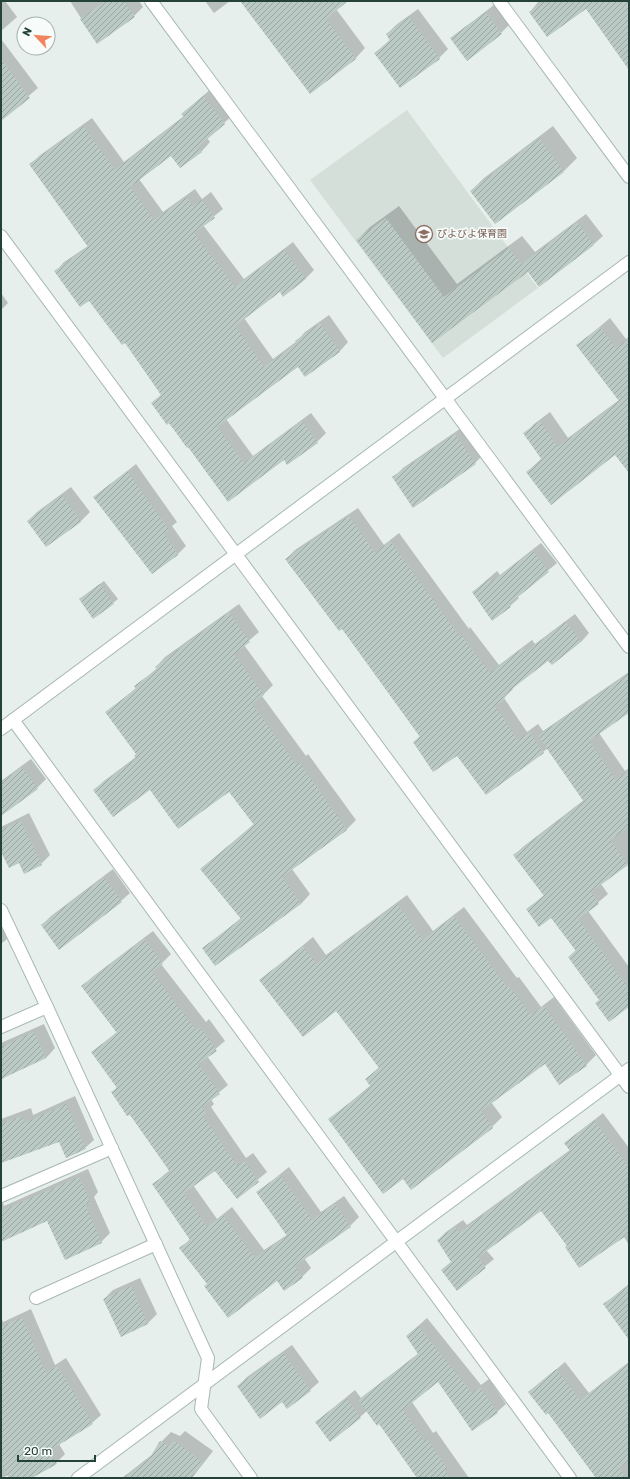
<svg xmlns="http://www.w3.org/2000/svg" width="630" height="1479" font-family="Rubik,'Noto Sans JP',sans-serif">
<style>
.built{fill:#d4dfda}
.shadow{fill:#0003}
.building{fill:url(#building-hatch)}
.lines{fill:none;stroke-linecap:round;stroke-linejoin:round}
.minor-casing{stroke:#a8b8b2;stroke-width:14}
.tertiary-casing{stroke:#a8b8b2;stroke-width:14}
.minor{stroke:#fff;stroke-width:12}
.tertiary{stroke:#fff;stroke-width:12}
.labels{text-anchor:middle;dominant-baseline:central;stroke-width:3.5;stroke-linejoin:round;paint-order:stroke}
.education-label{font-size:10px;fill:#785e54;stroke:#f7fbf9;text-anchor:start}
</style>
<defs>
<pattern id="building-hatch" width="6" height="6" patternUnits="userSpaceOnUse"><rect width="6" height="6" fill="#bbcac4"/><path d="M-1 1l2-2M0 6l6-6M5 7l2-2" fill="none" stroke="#98a6a0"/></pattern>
</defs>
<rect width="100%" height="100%" fill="#e6efeb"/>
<path class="built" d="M407 110 538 288 443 358 310 180Z"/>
<g class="shadow">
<path d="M1 1H5L17 17 1 31Z"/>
<path d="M70 1H139L143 7 134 16 97 43Z"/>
<path d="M205 1H230L214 13Z"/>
<path d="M242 1H345L336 9 365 48 355 59Z"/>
<path d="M539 1H629V68L586 8 530 12Z"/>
<path d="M495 4 510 24 501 33 451 39Z"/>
<path d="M418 9 448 49 439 58 375 53 391 39 387 34 396 25Z"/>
<path d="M1 39 38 88 1 119Z"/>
<path d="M212 88 233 115 207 138 210 142 202 151 180 167 171 155 139 179 163 212 195 189 202 199 211 192 223 209 203 225 244 279 293 242 314 270 305 279 280 291 244 318 273 359 297 341 305 332 329 315 348 342 340 351 305 376 298 366 226 419 253 456 311 413 326 433 317 442 287 464 284 459 228 501 188 446 152 403 162 394 125 341 89 299 56 271 64 262 88 246 30 165 39 156 92 118 124 162 184 116 182 114Z"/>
<path d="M553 126 577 158 564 171 495 223 471 191 484 178Z"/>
<path d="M399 206 457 284 522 236 535 252 586 214 603 236 594 244 528 271 433 342 357 240 370 227Z"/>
<path d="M1 293 8 303 1 310Z"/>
<path d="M610 318 626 339 629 337V471L616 454 527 472 542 458 524 434 534 424 550 412 568 438 619 400 578 345Z"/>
<path d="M464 426 484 454 475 463 394 477 403 468Z"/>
<path d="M136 464 177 522 172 526 186 546 178 554 152 572 95 497Z"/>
<path d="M71 487 90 512 81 521 46 546 28 521 37 512Z"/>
<path d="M358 508 384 545 399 533 469 629 470 627 499 665 532 640 535 644 575 614 589 633 581 642 548 659 512 687 513 689 504 698 527 732 538 724 543 731 629 672V711L599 733 625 771 629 768V863L601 884 608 894 588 911 629 967V1005L600 999 569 957 576 950 552 917 528 909 544 895 514 855 524 846 584 800 548 748 543 752 457 754 414 742 420 736 342 628 286 559 295 550Z"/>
<path d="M541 543 557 563 517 596 519 598 510 606 473 592 497 571 500 575Z"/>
<path d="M104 581 118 599 94 618 85 595Z"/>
<path d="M239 604 259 632 244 645 273 685 262 696 306 756 308 754 356 820 347 829 292 869 310 894 301 904 204 948 241 918 201 869 254 824 230 790H94L104 781 136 757 137 754 107 712 136 688V687L157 668 156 667 165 657Z"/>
<path d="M31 759 46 779 37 788 1 805V781Z"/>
<path d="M29 813 50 855 41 864 19 862 1 850V827Z"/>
<path d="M113 869 130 893 121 901 42 925 51 916Z"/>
<path d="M407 895 433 931 464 907 517 978 519 977 541 1007 554 997 596 1055 586 1065 560 1083 545 1063 491 1102 502 1117 492 1127 403 1178 330 1119 371 1085 367 1079 379 1067 336 1009 261 980 313 937 326 955Z"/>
<path d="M1 925 7 939 1 944Z"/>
<path d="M153 931 171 954 161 964 206 1022 209 1019 225 1041 207 1056 228 1085 211 1099 214 1104 211 1107 246 1158 253 1153 267 1172 237 1197 216 1170 193 1185 217 1219 232 1207 264 1250 287 1235 258 1192 289 1167 321 1212 344 1196 359 1217 350 1226 304 1258 311 1268 302 1277 208 1284 181 1248 190 1239 153 1184 170 1170 130 1113 112 1093 117 1087 92 1052 117 1032 83 987 91 978Z"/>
<path d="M44 1024 55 1048 46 1058 5 1077 1 1080V1043Z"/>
<path d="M75 1096 94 1140 85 1148 60 1141 1 1162V1119L31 1108 33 1115Z"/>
<path d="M603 1113 629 1148V1245L624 1237 568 1246 542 1209 486 1250 494 1259 457 1289 442 1270 452 1261 438 1240 446 1232 463 1220 467 1225 570 1150 565 1143Z"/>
<path d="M88 1169 98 1192 94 1197 110 1233 101 1242 48 1220 1 1241V1197L4 1206Z"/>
<path d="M140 1278 157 1314 148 1323 121 1336 104 1299 113 1290Z"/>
<path d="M629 1284V1338L604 1304Z"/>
<path d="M31 1309 55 1365 66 1358 101 1415 92 1423 59 1444 65 1454 56 1463 30 1478H10L9 1475 1 1478V1317L3 1322Z"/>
<path d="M427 1318 481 1385 489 1379 506 1404 497 1412 438 1380 412 1402 433 1433 436 1431 469 1478H418L379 1422 367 1411 360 1417 316 1422 355 1390 361 1398 419 1353 407 1336Z"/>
<path d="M292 1345 319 1382 310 1390 283 1401 238 1386 247 1377Z"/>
<path d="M565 1362 589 1393 629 1362V1478H597L532 1390Z"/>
<path d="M185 1431 213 1451 192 1478H122L153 1454 161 1442 171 1432 180 1436Z"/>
</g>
<g class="building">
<path d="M105 1H124L135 17 97 44 80 19Z"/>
<path d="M240 1H348L326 19 356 59 310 94Z"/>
<path d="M543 1H629V70L586 9 547 37 529 12Z"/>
<path d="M485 12 502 34 467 61 450 38Z"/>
<path d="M409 17 440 59 400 88 374 53 390 41 386 34Z"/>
<path d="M1 59 30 98 1 121Z"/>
<path d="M203 96 225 124 198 147 202 152 180 168 171 156 130 187 154 220 186 197 193 206 202 200 215 218 194 233 235 287 284 250 306 279 283 297 280 292 235 326 264 367 297 343 295 341 320 323 340 352 305 377 298 367 217 427 244 463 302 421 318 443 287 465 284 460 228 502 188 447 187 448 169 423 167 425 151 403 161 395 125 343 122 345 89 301 80 307 54 271 88 247 29 164 83 126 115 170 184 117 181 114Z"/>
<path d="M539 138 564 172 495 224 470 191Z"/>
<path d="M386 218 444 297 509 248 528 272 432 343 356 240Z"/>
<path d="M577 222 594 245 539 287 522 264Z"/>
<path d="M600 327 616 348 629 338V473L615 455 551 505 526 472 542 460 523 433 540 421 558 447 619 401 576 345Z"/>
<path d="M455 434 476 464 413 508 392 477Z"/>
<path d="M127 471 169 530 164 534 178 555 152 574 93 497Z"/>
<path d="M62 495 81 522 46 547 27 521Z"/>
<path d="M349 516 375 553 390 541 460 637 461 635 490 673 523 648 526 652 566 622 581 642 552 665 548 661 503 696 505 699 495 706 518 740 529 732 544 753 486 795 457 756 433 772 413 742 420 737 342 629 339 631 285 559Z"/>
<path d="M533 551 549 572 509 604 511 607 492 621 472 592 489 579 491 582Z"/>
<path d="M100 584 114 604 93 619 79 599Z"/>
<path d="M229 612 250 642 234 654 264 695 252 704 296 764 299 762 347 830 282 877 301 904 215 966 202 948 241 919 200 869 254 825 229 792 178 829 150 790 113 817 93 790 136 759 134 756 136 754 105 712 136 689 134 686 157 669 155 667Z"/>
<path d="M629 673V713L589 741 616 780 629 770V827L610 840 628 865 591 892 599 904 578 919 629 989V1007L609 1022 595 1003 599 1000 568 957 576 951 551 918 539 927 526 909 544 896 513 855 584 802 538 736 573 711 574 712Z"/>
<path d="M22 767 38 789 1 816V782Z"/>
<path d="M20 821 42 865 24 874 19 863 9 868 1 852V830Z"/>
<path d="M104 877 122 902 59 950 41 925Z"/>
<path d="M397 904 423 940 454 916 507 987 509 986 531 1015 544 1006 587 1066 559 1085 545 1064 481 1111 493 1128 411 1190 403 1179 383 1194 328 1119 371 1087 365 1079 379 1068 336 1011 303 1037 259 980 303 946 316 964Z"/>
<path d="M144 939 163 964 152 972 196 1030 200 1027 217 1051 198 1064 220 1094 202 1107 206 1113 203 1116 237 1166 244 1161 259 1182 237 1199 215 1171 184 1193 207 1227 223 1215 255 1258 287 1236 256 1192 280 1175 312 1220 335 1204 351 1227 295 1266 303 1278 284 1291 277 1281 228 1318 204 1286 207 1284 179 1248 190 1240 152 1184 170 1172 130 1115 127 1116 111 1092 117 1088 91 1052 117 1033 81 986Z"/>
<path d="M34 1032 46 1058 1 1079V1047Z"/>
<path d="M66 1104 86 1149 66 1158 59 1142 1 1163V1124L22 1116 25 1123Z"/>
<path d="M594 1120 629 1167V1234L579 1268 565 1247 567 1246 541 1211 478 1257 486 1268 457 1291 441 1270 451 1262 437 1240 455 1227 459 1233 570 1151 564 1143Z"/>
<path d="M79 1177 90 1202 85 1204 102 1243 65 1260 47 1221 1 1242V1211Z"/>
<path d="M131 1286 148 1324 121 1337 103 1299Z"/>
<path d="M629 1286V1340L603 1304Z"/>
<path d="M22 1317 46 1373 57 1366 93 1424 49 1451 57 1464 32 1478H9L1 1463V1327Z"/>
<path d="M418 1326 472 1393 480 1387 498 1413 472 1431 438 1382 403 1410 424 1441 427 1439 447 1468 444 1470 451 1478H417L379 1424 377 1426 358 1400 418 1354 406 1336Z"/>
<path d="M283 1353 311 1391 287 1409 282 1402 260 1419 237 1386Z"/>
<path d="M629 1363V1460L619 1468 626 1478H596L548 1413 546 1415 528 1392 556 1369 580 1400Z"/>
<path d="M346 1398 361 1418 330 1442 315 1422Z"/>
<path d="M160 1441 169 1446 174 1441 203 1462 191 1478H123L149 1459Z"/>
</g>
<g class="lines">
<g class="minor-casing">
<g id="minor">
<path d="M151 1 629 647"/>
<path d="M499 1 629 177"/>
<path d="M13 720 570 1478"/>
<path d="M1 910 47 1007 208 1358 201 1409 251 1478"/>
<path d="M1 1027 47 1007"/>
<path d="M1 1196 112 1148"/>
<path d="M36 1298 156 1244"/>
<path d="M78 1478 629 1069"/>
</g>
</g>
<g class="tertiary-casing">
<g id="tertiary">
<path d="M1 236 629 1087"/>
<path d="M1 729 629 262"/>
</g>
</g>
<use href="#minor" class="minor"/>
<use href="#tertiary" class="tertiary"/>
</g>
<defs>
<g id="school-ring" transform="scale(0.9)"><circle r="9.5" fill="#f7fbf9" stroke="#8d6e63" stroke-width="1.5"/><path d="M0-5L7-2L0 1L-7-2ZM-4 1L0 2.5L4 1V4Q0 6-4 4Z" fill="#8d6e63"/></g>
</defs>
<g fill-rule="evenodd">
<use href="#school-ring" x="424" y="234"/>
</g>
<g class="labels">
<g class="education-label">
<text x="437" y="234">ぴよびよ保育園</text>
</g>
</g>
<rect width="630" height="1479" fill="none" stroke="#24423a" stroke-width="4"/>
<g transform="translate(36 36) rotate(296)"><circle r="19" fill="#f7fbf9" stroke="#a3b1ad"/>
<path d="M0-3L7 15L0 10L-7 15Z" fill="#f4845f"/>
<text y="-6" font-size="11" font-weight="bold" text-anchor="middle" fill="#24423a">N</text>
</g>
<path d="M18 1455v6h77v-6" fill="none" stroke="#24423a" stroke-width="2"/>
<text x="24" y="1455" font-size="12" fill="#24423a" stroke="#f7fbf9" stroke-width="3" paint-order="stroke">20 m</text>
</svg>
